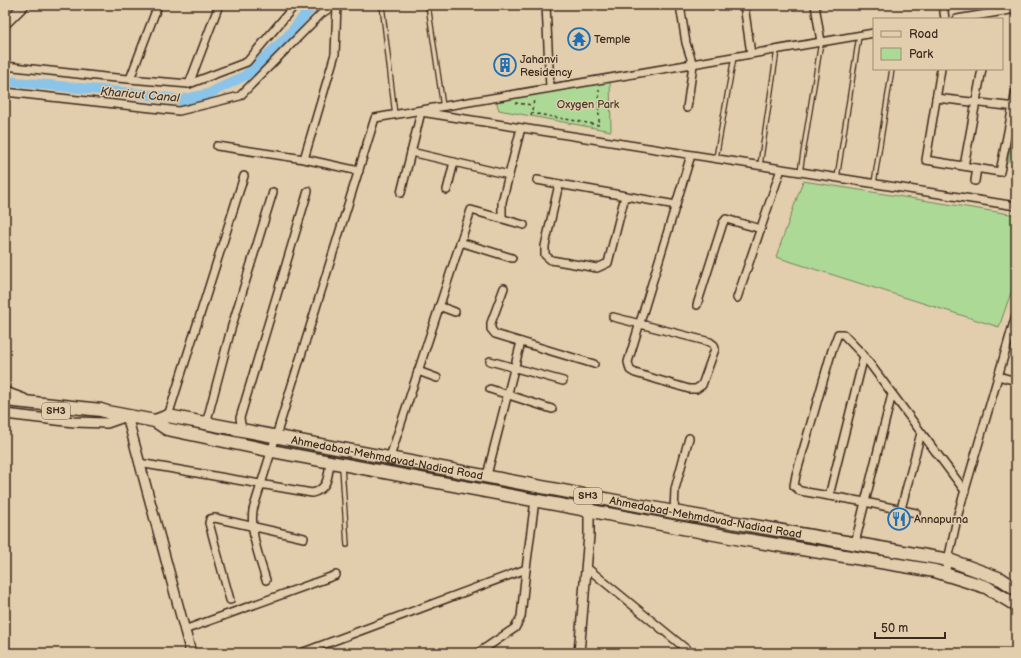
<svg xmlns="http://www.w3.org/2000/svg" width="1021" height="658" font-family="'Balsamiq Sans',sans-serif">
<style>
.green{fill:#add997;stroke:#74825a}
.lines{fill:none;stroke-linecap:round;stroke-linejoin:round}
.canal{stroke:#8ac4e9;stroke-width:10}
.service-casing{stroke:#3b2a1e;stroke-width:6}
.minor-casing{stroke:#3b2a1e;stroke-width:10}
.tertiary-casing{stroke:#3b2a1e;stroke-width:12}
.primary-casing{stroke:#3b2a1e;stroke-width:15}
.path{stroke:#3b2a1e;stroke-width:1.5;stroke-dasharray:3 3;stroke-linecap:butt}
.service{stroke:#e2cdac;stroke-width:3.5}
.minor{stroke:#e2cdac;stroke-width:7}
.tertiary{stroke:#e2cdac;stroke-width:9}
.primary{stroke:#e2cdac;stroke-width:12}
.labels{text-anchor:middle;dominant-baseline:central;stroke-width:3;stroke-linejoin:round;paint-order:stroke}
.shield{fill:#e2cdac;stroke:#6d5b49;stroke-width:1}
.shield-label{font-size:10px;font-weight:bold;fill:#3b2a1e}
.poi-label{font-size:11px;fill:#3b2a1e;stroke:#e2cdac;text-anchor:start}
.park-label{font-size:11px;fill:#463c2a;stroke:#e2cdac}
.street-label{font-size:11px;fill:#3b2a1e;stroke:#e2cdac}
.water-label{font-size:12px;font-style:italic;fill:#433932;stroke:#e2cdac}
</style>
<rect width="100%" height="100%" fill="#e2cdac"/>
<filter id="ink" filterUnits="userSpaceOnUse"><feTurbulence type="fractalNoise" baseFrequency=".025" numOctaves="2"/><feDisplacementMap in="SourceGraphic" scale="8" xChannelSelector="R" yChannelSelector="G"/><feConvolveMatrix kernelMatrix="1 2 1 2 8 2 1 2 1" color-interpolation-filters="sRGB"/></filter>
<g filter="url(#ink)">
<g class="green">
<path d="M610 78 611 131 499 110 497 104 498 97Z"/>
<path d="M1015 122H1016V162L1008 161Z"/>
<path d="M803 181 1016 215V278L999 327 776 257Z"/>
</g>
<g class="lines">
<path class="canal" d="M5 81 143 94 181 100 208 94 246 75 287 37 313 5"/>
<g class="service-casing">
<g id="service">
<path d="M382 5 395 115"/>
<path d="M428 5 443 107"/>
<path d="M716 158 734 57"/>
<path d="M760 165 777 50"/>
<path d="M800 172 821 42"/>
<path d="M837 178 859 36"/>
<path d="M874 183 892 69"/>
<path d="M342 467 347 545"/>
</g>
</g>
<g class="minor-casing">
<g id="minor">
<path d="M546 5 550 88"/>
<path d="M680 5 686 43 693 65 687 108"/>
<path d="M744 5 751 54"/>
<path d="M815 5 821 42"/>
<path d="M943 5 945 19"/>
<path d="M957 19 1016 9"/>
<path d="M5 66 105 77 189 84 247 62 295 5"/>
<path d="M941 69 926 160 1000 172 1016 91"/>
<path d="M130 79 158 5"/>
<path d="M189 84 219 5"/>
<path d="M5 92 179 111 240 96 321 14 334 5"/>
<path d="M936 98 1016 107"/>
<path d="M421 112 1016 206"/>
<path d="M217 146 304 159 359 171"/>
<path d="M411 152 509 175"/>
<path d="M304 159 335 54 337 5"/>
<path d="M964 166 982 69"/>
<path d="M537 180 559 184"/>
<path d="M975 181 977 168"/>
<path d="M447 190 454 162"/>
<path d="M401 193 421 112"/>
<path d="M625 196 608 263 597 268 551 260 545 255V246L559 184 676 205"/>
<path d="M502 218V202L521 128"/>
<path d="M460 242 512 258"/>
<path d="M504 288 491 323V329L495 334 594 364"/>
<path d="M737 298 781 169"/>
<path d="M697 305 723 223 726 219 761 229"/>
<path d="M439 306 455 312"/>
<path d="M613 317 710 342 714 345 715 349 702 385 696 389H689L635 373 630 370 628 362 691 155"/>
<path d="M490 361 563 381"/>
<path d="M418 371 437 378"/>
<path d="M998 376 1016 381"/>
<path d="M490 389 552 409"/>
<path d="M892 394 865 502 800 491 794 486 796 475 832 350 838 334H843L864 356 965 491"/>
<path d="M168 416 244 176"/>
<path d="M206 424 231 329 273 192"/>
<path d="M242 430 240 418 308 191"/>
<path d="M390 457 471 210 524 225"/>
<path d="M139 463 312 493C328 489 328 477 330 462"/>
<path d="M487 475 521 342"/>
<path d="M829 496 864 356"/>
<path d="M901 509 921 433"/>
<path d="M674 512 675 489 689 438"/>
<path d="M855 543 865 502 916 513"/>
<path d="M586 567 691 653"/>
<path d="M945 574 958 514 1016 315"/>
<path d="M266 580C259 557 250 534 253 510L375 118 874 33"/>
<path d="M230 600 209 523 210 519 215 518 304 538"/>
<path d="M184 630 336 575"/>
<path d="M301 653 526 569 535 500"/>
<path d="M478 653 515 628 521 617 526 569"/>
</g>
</g>
<g class="tertiary-casing">
<g id="tertiary">
<path d="M5 24 24 5"/>
<path d="M5 392 24 399"/>
<path d="M5 414 74 422 107 423 127 416 191 653"/>
<path d="M579 653 589 535V496"/>
</g>
</g>
<g class="primary-casing">
<g id="primary">
<path d="M5 400 101 410 107 412 155 421 167 429 272 451 741 539 935 571 986 587 1016 605"/>
<path id="s1" d="M155 421 168 416 674 512 949 560 1001 579 1016 589"/>
</g>
</g>
<g class="path">
<path d="M515 103 533 105"/>
<path d="M531 113 599 125V88"/>
<path d="M531 116 534 100"/>
</g>
<use href="#service" class="service"/>
<use href="#minor" class="minor"/>
<use href="#tertiary" class="tertiary"/>
<use href="#primary" class="primary"/>
</g>
</g>
<defs>
<g id="temple-ring" transform="scale(1.15)"><circle r="9.5" fill="#e2cdac" stroke="#1f6fb2" stroke-width="1.5"/><path d="M0-6L5-2H3V0L6.5 2.5H4V6H1.5V3h-3V6H-4V2.5H-6.5L-3 0V-2H-5Z" fill="#1f6fb2"/></g>
<g id="building-ring" transform="scale(1.15)"><circle r="9.5" fill="#e2cdac" stroke="#1f6fb2" stroke-width="1.5"/><path d="M-4-6H4V6H1V3H-1V6H-4ZM-2.5-4.3h1.7v1.8h-1.7ZM.8-4.3h1.7v1.8H.8ZM-2.5-1h1.7V.8h-1.7ZM.8-1h1.7V.8H.8Z" fill="#1f6fb2"/></g>
<g id="restaurant-ring" transform="scale(1.15)"><circle r="9.5" fill="#e2cdac" stroke="#1f6fb2" stroke-width="1.5"/><path d="M-5-6h1v4h1v-4h1v4h1v-4h1v5L-1.5 .5V6h-2V.5L-5-1ZM5-6V6H3V1.5H1.5Q1.5-4 5-6Z" fill="#1f6fb2"/></g>
</defs>
<g fill-rule="evenodd">
<use href="#temple-ring" x="579" y="39"/>
<use href="#building-ring" x="505" y="65"/>
<use href="#restaurant-ring" x="899" y="519"/>
</g>
<g class="labels">
<g class="shield">
<rect x="42" y="403" width="28" height="16" rx="3"/>
<rect x="574" y="488" width="28" height="16" rx="3"/>
</g>
<g class="shield-label">
<text x="56" y="411">SH3</text>
<text x="588" y="496">SH3</text>
</g>
<g class="poi-label">
<text x="594" y="39">Temple</text>
<text x="520" y="59">Jahanvi<tspan x="520" dy="13">Residency</tspan></text>
<text x="914" y="519">Annapurna</text>
</g>
<g class="park-label">
<text x="588" y="104">Oxygen Park</text>
</g>
<g class="street-label">
<text stroke="none"><textPath href="#s1" startOffset="237">Ahmedabad-Mehmdavad-Nadiad Road</textPath></text>
<text stroke="none"><textPath href="#s1" startOffset="561">Ahmedabad-Mehmdavad-Nadiad Road</textPath></text>
</g>
<g class="water-label">
<text transform="translate(140 95) rotate(5)">Kharicut Canal</text>
</g>
</g>
<rect width="1021" height="658" fill="none" stroke="#e2cdac" stroke-width="20"/>
<rect x="10" y="10" width="1001" height="638" fill="none" stroke="#3b2a1e" stroke-width="1.5" filter="url(#ink)"/>
<rect x="873" y="18" width="130" height="52" fill="#e2cdac" stroke="#9f8c73"/>
<rect x="881" y="31" width="20" height="6" fill="#e2cdac" stroke="#9f8c73"/>
<text x="909" y="38" font-size="12" fill="#3b2a1e">Road</text>
<rect x="881" y="48" width="20" height="12" fill="#add997" stroke="#9f8c73"/>
<text x="909" y="58" font-size="12" fill="#3b2a1e">Park</text>
<path d="M875 632v6h70v-6" fill="none" stroke="#3b2a1e" stroke-width="2"/>
<text x="881" y="632" font-size="12" fill="#3b2a1e" stroke="#e2cdac" stroke-width="3" paint-order="stroke">50 m</text>
</svg>
